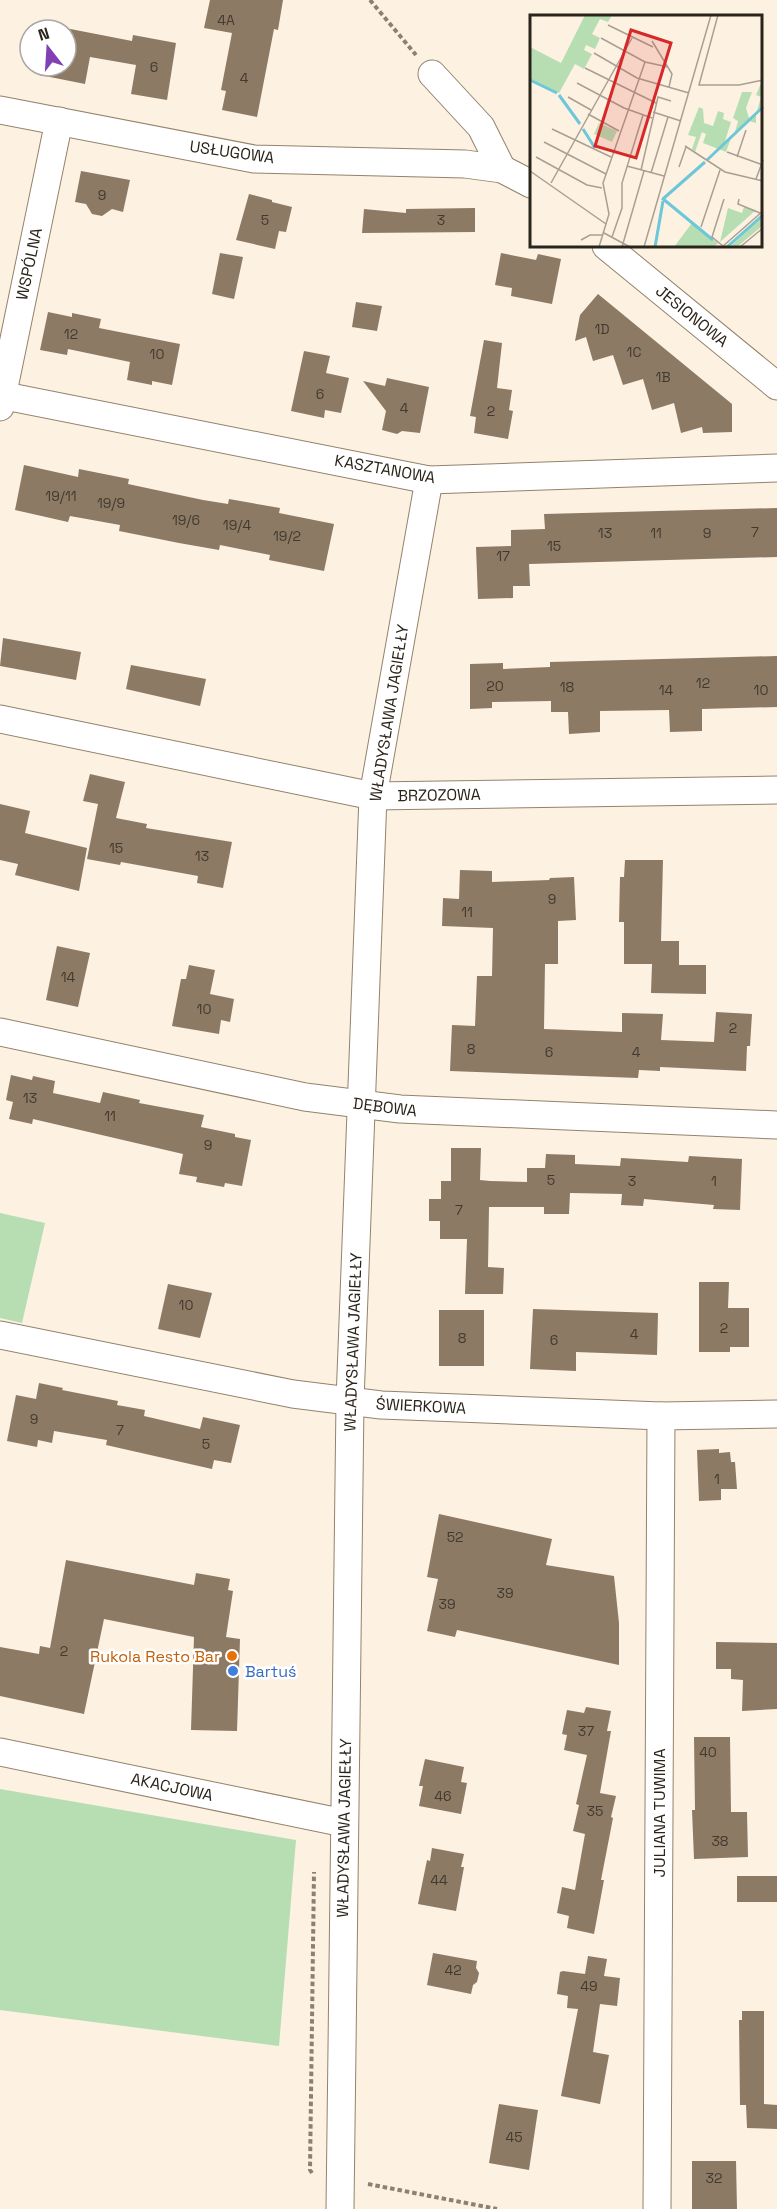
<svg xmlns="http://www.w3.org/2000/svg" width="777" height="2209" font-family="'Space Grotesk',sans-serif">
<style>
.green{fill:#b7deb3}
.building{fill:#8c7a65}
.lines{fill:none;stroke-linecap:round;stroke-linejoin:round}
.minor-casing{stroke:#94826c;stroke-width:29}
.path{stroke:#8a8175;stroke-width:4;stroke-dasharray:4.5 3;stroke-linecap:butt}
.minor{stroke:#fff;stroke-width:27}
.food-dot{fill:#e8710a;stroke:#fff;stroke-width:2}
.shop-dot{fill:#3f7fe0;stroke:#fff;stroke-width:2}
.labels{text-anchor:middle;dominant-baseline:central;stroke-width:5;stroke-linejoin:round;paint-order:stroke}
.number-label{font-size:14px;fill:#433a2e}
.street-label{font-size:16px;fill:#2b241b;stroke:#fff}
.food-label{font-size:16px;fill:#c56008;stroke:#fff;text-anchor:end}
.shop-label{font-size:16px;fill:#366cbe;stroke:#fff;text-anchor:start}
.inset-river{fill:none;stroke:#6cc7d8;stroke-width:3}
.inset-road{fill:none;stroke:#a99f92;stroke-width:1.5}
.view{fill:#d62828;fill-opacity:0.15;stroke:#d62828;stroke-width:3}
.inset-edge{fill:none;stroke:#2b241b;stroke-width:3}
</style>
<rect width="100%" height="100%" fill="#fdf1e2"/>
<g class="green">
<path d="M0 1213 45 1223 22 1323 0 1318Z"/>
<path d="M0 1789 296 1840 279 2046 0 2010Z"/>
</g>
<g class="building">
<path d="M210 0H283L278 30 274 29 257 117 222 110 226 91 221 90 232 33 204 28Z"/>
<path d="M55 26 132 41 133 35 176 43 167 100 131 94 136 65 90 57 85 84 45 76 47 66H66V30H54Z"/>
<path d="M81 171 130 180 123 212 112 209 102 216 92 214 86 204 75 202Z"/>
<path d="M249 194 272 200V202L292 207 286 232 279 231 275 249 236 240Z"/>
<path d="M475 208V232L362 233 364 209 406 213V209Z"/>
<path d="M220 253 243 257 234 299 212 294Z"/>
<path d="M501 253 536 260 538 254 561 259 552 304 511 296 512 288 495 285Z"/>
<path d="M598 294 732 404V432L703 433 702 427 681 433 674 403 652 410 643 379 623 385 613 355 593 361 586 337 575 341 580 315Z"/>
<path d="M356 302 382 306 377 331 352 327Z"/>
<path d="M48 312 72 317V313L101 319 99 328 180 344 172 385 152 381V385L127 380 130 362 68 349 67 355 40 350Z"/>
<path d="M484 340 502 343 497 388 512 390 509 410 513 411 508 439 474 433 476 417 470 416Z"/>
<path d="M304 351 330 356 326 373 349 378 341 413 325 410 324 418 291 411Z"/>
<path d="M387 378 429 387 420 433 402 431 397 434 382 430 386 411 363 381 385 386Z"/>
<path d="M24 465 78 477 79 469 129 479 128 484 203 500 228 504 229 499 280 508 279 513 334 524 324 571 269 560 270 555 220 545 219 550 179 543 119 531 120 525 70 516 68 522 15 510Z"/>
<path d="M777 508V557L529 564 530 586H513V598L478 599 476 547 511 546V530L545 529 544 514Z"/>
<path d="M3 638 81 652 76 680 0 666Z"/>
<path d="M777 656V707L702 709V731L670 732 669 710 600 711V732L569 734 568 712H551V701L492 702V708L470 709V664L503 663V669L550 667V662Z"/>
<path d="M131 665 206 679 200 706 126 689Z"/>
<path d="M90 774 125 782 116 818 147 824 146 828 232 842 223 888 197 883 198 876 121 862 120 865 87 859 98 804 83 801Z"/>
<path d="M0 804 30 811 25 833 87 848 79 891 15 875 18 864 0 860Z"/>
<path d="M625 860H663L661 941H679V965H706V994L651 993 652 964H624V922H619L620 877H624Z"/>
<path d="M460 870 492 871V882L549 880 550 878 574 877 576 920 558 921V964H545L544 1029 622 1032V1013L663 1014 661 1040 714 1042 716 1012 752 1014 750 1046H747L746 1071 660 1067V1071L639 1070 638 1078 450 1071 452 1025 475 1026 477 976H492L493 928 442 926 443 898 459 899Z"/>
<path d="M57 946 90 953 78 1007 46 1000Z"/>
<path d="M189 965 215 970 210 994 234 999 230 1022 221 1020 219 1034 172 1026 181 979H186Z"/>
<path d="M11 1075 32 1080 33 1076 55 1081 53 1093 100 1103 103 1092 140 1100 139 1103 204 1115 201 1127 235 1134V1137L251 1140 242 1186 225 1183 224 1187 196 1182 197 1177 179 1174 183 1154 33 1119 32 1124 9 1119 13 1102 6 1100Z"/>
<path d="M451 1148H481L480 1180 490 1181 527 1182V1168H545L546 1154 575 1155V1164L620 1166 621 1158 688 1162 689 1156 742 1159 740 1210 713 1209 714 1205 644 1199 643 1206 621 1205 622 1194 570 1193 569 1214H544V1207H489L488 1267 504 1268 503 1294H465L467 1239H440V1221H429V1199H441V1181H451Z"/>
<path d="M699 1282H729L728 1308H749V1347H730V1352H699Z"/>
<path d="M168 1284 212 1293 200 1338 158 1329Z"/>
<path d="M533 1309 658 1313 657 1355 576 1352V1371L530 1369Z"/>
<rect x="439" y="1310" width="45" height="56"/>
<path d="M39 1383 63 1388 62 1390 118 1401 117 1405 145 1410 144 1416 200 1429 203 1417 240 1425 231 1463 214 1460 212 1469 106 1445 107 1440 54 1431 52 1443 38 1440 37 1447 7 1441 16 1395 36 1399Z"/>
<path d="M719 1449V1453L730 1452 731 1462H735L737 1489H721V1500L699 1501 697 1450Z"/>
<path d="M439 1514 552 1539 546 1565 614 1576 619 1623V1665L457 1630 455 1637 427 1631 438 1579 427 1577Z"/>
<path d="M66 1560 194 1585 196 1573 230 1579 228 1590 233 1591 226 1637 240 1639 237 1731 191 1730 194 1637 104 1619 84 1714 0 1696V1647L39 1654 40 1646 50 1648Z"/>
<path d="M716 1642 777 1643V1709L742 1711 743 1680 731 1679V1669H716Z"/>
<path d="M586 1707 611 1711 607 1731H611L600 1793 616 1796 611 1817 613 1818 601 1880H604L594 1934 567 1928 569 1916 557 1913 562 1887 575 1890 585 1834 573 1831 579 1805 576 1804 587 1755 564 1750 567 1735 562 1734 567 1710 584 1713Z"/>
<path d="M694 1737H730L731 1812H747L748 1857 694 1859 692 1810H695Z"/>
<path d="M425 1759 464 1767 461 1782 467 1783 461 1814 419 1806 423 1786H419Z"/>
<path d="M432 1848 464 1854 461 1867H464L456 1911 418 1904 427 1860 430 1861Z"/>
<rect x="737" y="1876" width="40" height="26"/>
<path d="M433 1953 477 1961 476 1968 479 1973 477 1982 473 1985 471 1994 427 1985Z"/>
<path d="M588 1956 607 1959 604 1976 620 1978 617 2006 600 2004 593 2052 609 2055 600 2104 561 2096 578 2009 567 2008 568 1996 557 1994 560 1972 563 1971 585 1974Z"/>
<path d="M742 2011H764V2104L777 2105V2129L747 2128 746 2105H740L739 2020H742Z"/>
<path d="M499 2104 538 2110 529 2170 489 2163Z"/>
<path d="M692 2161H736L737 2209H692Z"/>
</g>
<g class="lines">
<g class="minor-casing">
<g id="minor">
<path d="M432 74 481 127 502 169"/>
<path d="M0 110 254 159 465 164 502 169 531 184"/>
<path d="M606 246 777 386"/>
<path d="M0 395 429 480 777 468"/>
<path d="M0 407 59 121"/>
<path d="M0 719 373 796 777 790"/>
<path d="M0 1032 305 1097 400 1109 777 1125"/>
<path d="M0 1335 293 1394 381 1405 661 1416 777 1414"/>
<path d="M0 1752 344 1823"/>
<path d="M340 2209 350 1401 373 796 429 480"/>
<path d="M657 2209 661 1416"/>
</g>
</g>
<g class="path">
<path d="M370 0 416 55"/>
<path d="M312 2173 310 2170 314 1872"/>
<path d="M368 2184 497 2209"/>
</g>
<use href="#minor" class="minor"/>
</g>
<circle class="food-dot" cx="232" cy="1656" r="6"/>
<circle class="shop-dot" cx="233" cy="1671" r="6"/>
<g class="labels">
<g class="number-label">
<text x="226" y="20">4A</text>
<text x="154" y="67">6</text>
<text x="244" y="78">4</text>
<text x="102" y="195">9</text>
<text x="265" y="220">5</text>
<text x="441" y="220">3</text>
<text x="602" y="329">1D</text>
<text x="71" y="334">12</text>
<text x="634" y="352">1C</text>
<text x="157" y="354">10</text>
<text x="663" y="377">1B</text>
<text x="320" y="394">6</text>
<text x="404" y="408">4</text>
<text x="491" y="411">2</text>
<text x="61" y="496">19/11</text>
<text x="111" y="503">19/9</text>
<text x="186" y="520">19/6</text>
<text x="237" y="525">19/4</text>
<text x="755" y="532">7</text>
<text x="605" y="533">13</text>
<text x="656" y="533">11</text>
<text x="707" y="533">9</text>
<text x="287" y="536">19/2</text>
<text x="554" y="546">15</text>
<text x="503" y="556">17</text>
<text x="703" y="683">12</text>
<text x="495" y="686">20</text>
<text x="567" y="687">18</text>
<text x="666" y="690">14</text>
<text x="761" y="690">10</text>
<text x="116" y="848">15</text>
<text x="202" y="856">13</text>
<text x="552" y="899">9</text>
<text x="467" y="912">11</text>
<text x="68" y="977">14</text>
<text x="204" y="1009">10</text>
<text x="733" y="1028">2</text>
<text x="471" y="1049">8</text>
<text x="549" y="1052">6</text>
<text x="636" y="1052">4</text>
<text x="30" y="1098">13</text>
<text x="110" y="1116">11</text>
<text x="208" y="1145">9</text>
<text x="551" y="1180">5</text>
<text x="632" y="1181">3</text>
<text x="714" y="1181">1</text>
<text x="459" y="1210">7</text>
<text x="186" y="1305">10</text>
<text x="724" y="1328">2</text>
<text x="634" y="1334">4</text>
<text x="462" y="1338">8</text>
<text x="554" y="1340">6</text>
<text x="34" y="1419">9</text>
<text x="120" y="1430">7</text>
<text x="206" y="1444">5</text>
<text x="717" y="1479">1</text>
<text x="455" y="1537">52</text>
<text x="505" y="1593">39</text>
<text x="447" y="1604">39</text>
<text x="64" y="1651">2</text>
<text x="586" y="1731">37</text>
<text x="708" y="1752">40</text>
<text x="443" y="1796">46</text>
<text x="595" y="1811">35</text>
<text x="720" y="1841">38</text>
<text x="439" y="1880">44</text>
<text x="453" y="1970">42</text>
<text x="589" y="1986">49</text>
<text x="514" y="2137">45</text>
<text x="714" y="2178">32</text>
</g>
<g class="street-label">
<text transform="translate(232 152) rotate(8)">USŁUGOWA</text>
<text transform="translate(29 264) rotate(-78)">WSPÓLNA</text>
<text transform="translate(692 316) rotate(39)">JESIONOWA</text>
<text transform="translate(385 469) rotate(10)">KASZTANOWA</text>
<text transform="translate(389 713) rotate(-81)">WŁADYSŁAWA JAGIEŁŁY</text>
<text transform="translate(439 795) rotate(-1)">BRZOZOWA</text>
<text transform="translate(385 1107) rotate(7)">DĘBOWA</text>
<text transform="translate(353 1342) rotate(-88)">WŁADYSŁAWA JAGIEŁŁY</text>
<text transform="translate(421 1406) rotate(3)">ŚWIERKOWA</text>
<text transform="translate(172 1787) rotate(12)">AKACJOWA</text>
<text transform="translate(659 1813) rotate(-90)">JULIANA TUWIMA</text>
<text transform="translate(344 1828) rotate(-89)">WŁADYSŁAWA JAGIEŁŁY</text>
</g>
<g class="food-label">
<text x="220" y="1656">Rukola Resto Bar</text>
</g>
<g class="shop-label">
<text x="245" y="1671">Bartuś</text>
</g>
</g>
<g transform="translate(530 15)">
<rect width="232" height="232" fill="#fdf1e2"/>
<path d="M55 0H82L78 7 70 4 62 19 70 23 65 34 56 30 54 35 62 39 54 54 45 49 29 78 0 64V32L31 48ZM232 66V93L226 99V108L219 106 201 123 196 137 173 128 176 119 172 117 165 137 162 134 166 122 158 120 169 92 173 94 174 108 183 111 188 96 194 98 193 104 201 107 195 126 205 117 208 106 203 103 212 77H222L216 93 219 103 227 96 231 82 226 80ZM69 108 87 116 82 127 64 119ZM214 192 226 195 190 227 198 193 212 198ZM232 201V211L207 232H200ZM162 208 188 228 184 232H144Z" fill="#b7deb3"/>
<path class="inset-river" d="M0 65 27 78M29 80 50 109M53 114 65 133M177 145 233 92M132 183 183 225M134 183 175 147M125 232 133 186M197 232 233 200"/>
<path class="inset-road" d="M188 0 169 70H209L233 65M78 10 123 32M71 23 115 47 138 52M122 26 142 59 139 72M64 38 107 63 159 78M55 53 126 88M47 68 94 93 122 103M38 82 61 95M123 97 151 106M58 99 89 116M22 114 81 142M14 127 76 159M155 131 195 157 233 166M197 137 233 150M6 142 57 170 72 173M207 142 216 115M97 151 134 161M149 152 156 132M111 155 128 82 141 86M0 156 76 209M121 158 138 102M226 164 233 145M21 168 102 23M209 184 208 189 230 198M171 212 190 155M74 218 100 232M82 222 92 193V168L113 100M51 225 60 220H73M193 231 182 222 194 184M69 232 79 199 73 168 115 47M92 232 114 156M114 232 181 0M192 232 233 196M210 232 233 213"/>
<path class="view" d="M101 15 141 28 106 143 65 131Z"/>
<rect width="232" height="232" class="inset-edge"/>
</g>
<g transform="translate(48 48) rotate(343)"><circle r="28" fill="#ffffff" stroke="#aaa7a4" stroke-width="1.5"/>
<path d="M0-4.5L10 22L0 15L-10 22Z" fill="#8140b4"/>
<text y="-9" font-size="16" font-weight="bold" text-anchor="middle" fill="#2b241b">N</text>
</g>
</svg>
